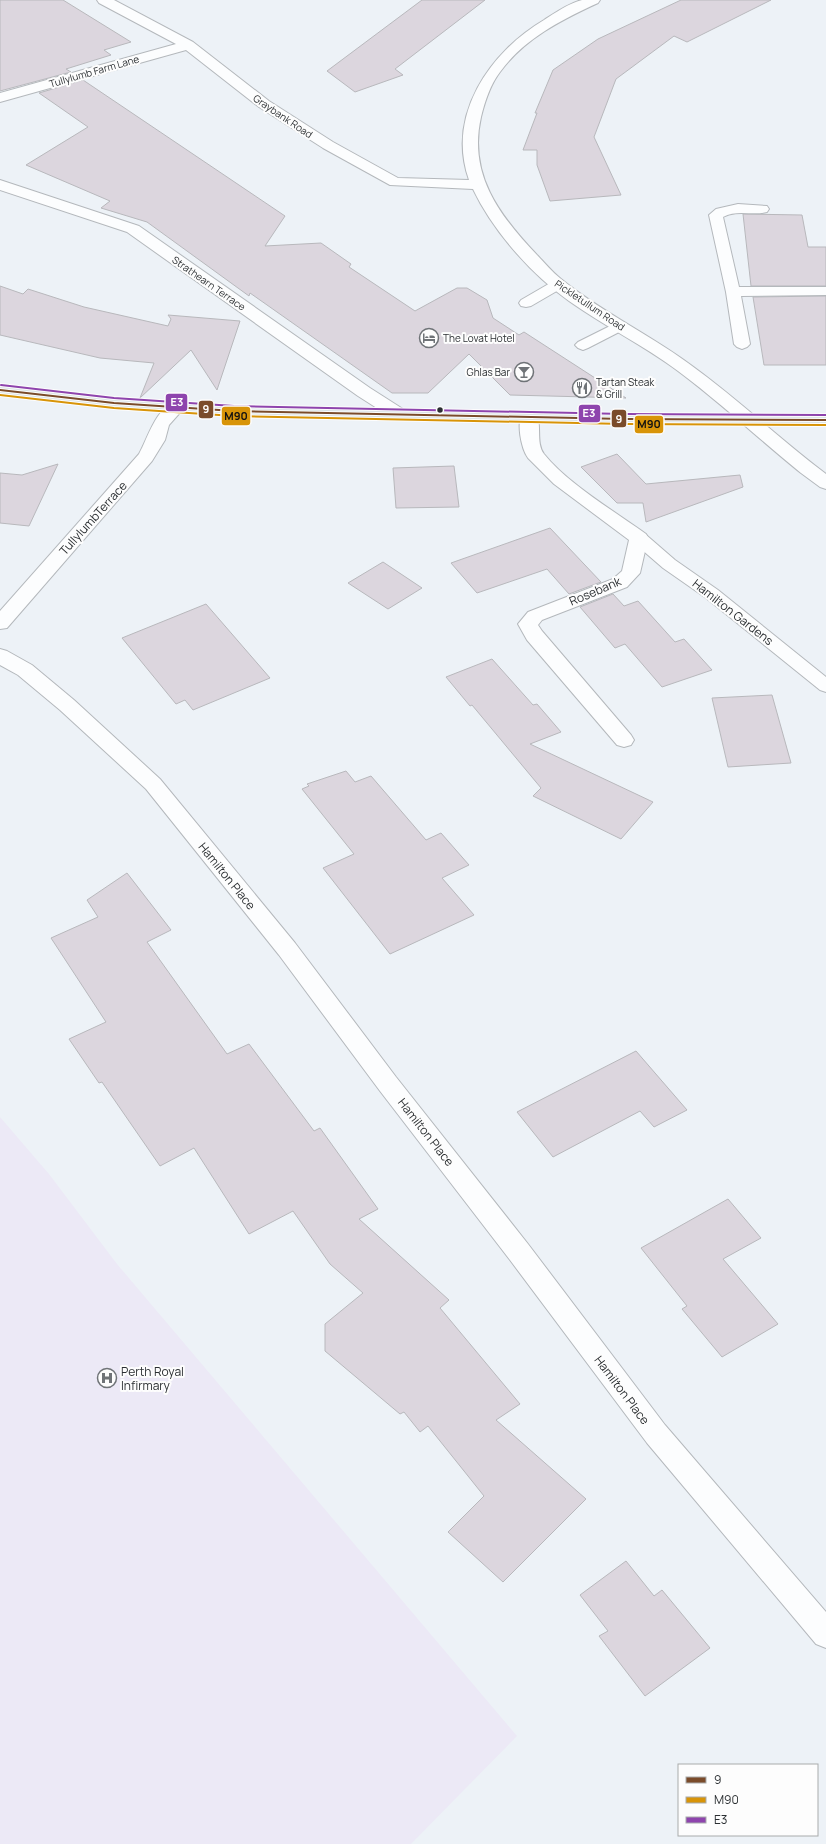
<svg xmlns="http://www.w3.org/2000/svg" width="826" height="1844" font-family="Manrope,sans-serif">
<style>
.medical{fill:#ece9f6}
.building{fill:#dcd6de;stroke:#b8b8bc}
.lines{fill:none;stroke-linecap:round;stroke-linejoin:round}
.service-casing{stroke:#b4b8bc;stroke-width:2}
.minor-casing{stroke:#b4b8bc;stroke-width:2}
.primary-casing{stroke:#cacdcf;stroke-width:2}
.service{fill:#fcfdfe;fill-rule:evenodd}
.minor{fill:#fcfdfe;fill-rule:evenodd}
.primary{fill:#dbe4e6;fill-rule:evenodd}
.bus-1-casing{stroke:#fdfdfd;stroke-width:4}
.bus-2-casing{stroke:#fdfdfd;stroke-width:4}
.bus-3-casing{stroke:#fdfdfd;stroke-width:4}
.bus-1{stroke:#7a4b2a;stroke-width:2}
.bus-2{stroke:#d89408;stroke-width:2}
.bus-3{stroke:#8e44ad;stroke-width:2}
.bus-dot{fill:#2b2f32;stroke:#fdfdfd;stroke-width:1.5}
.labels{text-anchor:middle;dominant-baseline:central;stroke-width:4;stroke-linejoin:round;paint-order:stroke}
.far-street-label{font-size:10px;fill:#2b2f32;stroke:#fdfdfd}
.far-poi-label{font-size:10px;fill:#2b2f32;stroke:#fdfdfd;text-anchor:start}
.street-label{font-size:12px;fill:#2b2f32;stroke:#fdfdfd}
.poi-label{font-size:12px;fill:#2b2f32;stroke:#fdfdfd;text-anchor:start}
.line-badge{stroke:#fdfdfd;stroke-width:1.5}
.badge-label{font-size:11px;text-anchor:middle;font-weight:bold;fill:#fff}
.pale-badge-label{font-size:11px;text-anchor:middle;font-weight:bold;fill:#111}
</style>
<rect width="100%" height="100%" fill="#edf2f7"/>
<path class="medical" d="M0 1117 49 1174 117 1264 517 1736 411 1844H0Z"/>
<g class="building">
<path d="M0 0H63L131 42 104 50 111 55 66 69 71 72 0 91Z"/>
<path d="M422 0H485L395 69 403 75 355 92 327 71Z"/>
<path d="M681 0H771L687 42 674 36 616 79 594 137 621 195 550 201 537 165V150H523L537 113H535L553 70 598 39Z"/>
<path d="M83 80 285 216 265 246 321 243 351 264 349 267 415 311 457 288H467L487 300 493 318 519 335 524 332 626 398 510 395 469 354 428 393H392L250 293 249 296 147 222 101 208 110 201 26 165 88 127 39 93Z"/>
<path d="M743 214 802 215 808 247H826V286H751Z"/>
<path d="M0 286 23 294 28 289 84 307 168 326 171 319 168 315 240 321 217 390 191 350 140 398 154 363 100 358 0 335Z"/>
<path d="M826 296V365H764L753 297Z"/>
<path d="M617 454 646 484 740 475 743 487 646 522 643 503H617L581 467Z"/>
<path d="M58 464 29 526 0 523V473L22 475Z"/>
<path d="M454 466 459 507 396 508 393 468Z"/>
<path d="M550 528 601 582 569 594 547 569 477 593 451 563Z"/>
<path d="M383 562 422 588 388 609 348 583Z"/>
<path d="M613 594 624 606 638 601 675 642 684 639 712 670 662 687 625 644 615 648 580 607Z"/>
<path d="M206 604 270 678 193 710 185 700 176 704 122 638Z"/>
<path d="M492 659 533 705 537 704 561 732 530 744 653 802 621 839 533 796 541 788 472 705 470 706 446 677Z"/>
<path d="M772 695 791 763 728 767 712 698Z"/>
<path d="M346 771 355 782 371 776 426 840 441 833 469 865 442 878 474 915 390 954 323 868 354 854 302 789 309 786 307 784Z"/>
<path d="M127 873 171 930 147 942 227 1054 249 1044 314 1131 320 1128 378 1209 359 1219 449 1300 440 1308 520 1404 496 1420 586 1499 503 1582 448 1532 484 1496 428 1426 420 1432 404 1412 400 1414 325 1351V1324L363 1293 330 1264 293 1211 249 1234 194 1148 160 1166 102 1082 99 1083 69 1039 106 1022 51 938 98 917 87 900Z"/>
<path d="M636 1051 687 1110 654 1127 640 1111 553 1157 517 1112Z"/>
<path d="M728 1199 761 1238 723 1259 778 1324 722 1357 682 1309 687 1306 641 1248Z"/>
<path d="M626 1561 654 1596 662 1590 710 1648 645 1696 599 1636 608 1631 580 1595Z"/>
</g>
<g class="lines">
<g class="service-casing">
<g id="service">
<path d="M738 204 767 206 769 209 767 212C753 216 737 209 723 217L739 287H826V295L741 296 750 344 747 347 742 349 737 347 734 344 726 292 709 215 716 209Z"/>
<path d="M557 281 562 282 564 285 562 288 531 306 526 307 521 306 519 303 521 300 552 282Z"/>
<path d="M620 321 625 323 628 326 625 329 588 348 583 350 578 348 575 345 578 342Z"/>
<path d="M639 533 645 534 675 560 718 590 826 677V692L820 690 706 598 663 568 633 542 631 538 633 534Z"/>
</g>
</g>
<g class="minor-casing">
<g id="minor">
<path d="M97 0H114L193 42 269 101 333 142 398 178 469 180C446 115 490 52 544 20 555 13 569 3 582 0 587 0 594 0 600 0L598 3C561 20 524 39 500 72 490 85 485 101 481 117 468 174 499 215 537 255 545 263 552 272 561 279 600 311 647 333 688 363 736 397 779 439 826 474V489L820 487 801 473C760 440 721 403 678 371 643 345 604 326 569 301 531 274 493 231 473 189L390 185 323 148 259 107 186 50 0 102V93L176 44 99 3Z"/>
<path d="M0 180 139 226 370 388 406 411 409 415 406 419 400 420 394 419 358 396 127 232 0 190Z"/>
<path d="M176 402 182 403 185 407 169 425 165 440 152 461 7 628 0 629V611L139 454C148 438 156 407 176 402Z"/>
<path d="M529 411 535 412C543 423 535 442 544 454 567 483 614 511 646 534L648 538 640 573 627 587 542 620 538 625 542 631 631 735 634 740 631 745 624 747 617 745 527 640 518 624 528 612 613 579 622 571 629 540 554 484 528 458C521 448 516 422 523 412Z"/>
<path d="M0 649 7 651 32 665 74 700 160 779 295 943 396 1077 528 1244 665 1425 826 1612V1648L816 1644 647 1443 510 1260 380 1091 279 955 146 789 60 710 18 675 0 665Z"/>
</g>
</g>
<g class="primary-casing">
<path id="primary" d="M0 385 114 398 234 406 625 414 826 415V425L625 424 234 416 114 408 0 395Z"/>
</g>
<use href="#service" class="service"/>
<use href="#minor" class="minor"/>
<use href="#primary" class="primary"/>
<g class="bus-1-casing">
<path id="bus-1" d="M0 390 114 403 234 411 625 419 826 420"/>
</g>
<g class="bus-2-casing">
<path id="bus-2" d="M0 395 114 408 234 416 625 424 826 425"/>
</g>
<g class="bus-3-casing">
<path id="bus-3" d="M1 385 114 398 234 406 625 414 826 415"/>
</g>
<use href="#bus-1" class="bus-1"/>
<use href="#bus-2" class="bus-2"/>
<use href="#bus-3" class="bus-3"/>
</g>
<defs>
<g id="hotel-ring" transform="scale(1)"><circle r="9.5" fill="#fdfdfd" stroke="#6f7377" stroke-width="1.5"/><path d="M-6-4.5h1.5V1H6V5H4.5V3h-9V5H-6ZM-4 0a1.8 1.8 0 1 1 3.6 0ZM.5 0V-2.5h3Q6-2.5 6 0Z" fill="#6f7377"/></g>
<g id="bar-ring" transform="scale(1)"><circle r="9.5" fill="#fdfdfd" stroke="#6f7377" stroke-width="1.5"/><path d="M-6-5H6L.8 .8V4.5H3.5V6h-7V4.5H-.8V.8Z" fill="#6f7377"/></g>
<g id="restaurant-ring" transform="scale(1)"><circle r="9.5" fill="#fdfdfd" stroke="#6f7377" stroke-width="1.5"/><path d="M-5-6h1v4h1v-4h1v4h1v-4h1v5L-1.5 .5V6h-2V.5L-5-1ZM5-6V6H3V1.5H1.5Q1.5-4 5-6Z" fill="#6f7377"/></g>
<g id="hospital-ring" transform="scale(1)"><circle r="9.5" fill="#fdfdfd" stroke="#6f7377" stroke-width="1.5"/><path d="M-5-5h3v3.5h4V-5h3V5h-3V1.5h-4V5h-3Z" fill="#6f7377"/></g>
</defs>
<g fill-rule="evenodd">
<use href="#hotel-ring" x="429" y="338"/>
<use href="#bar-ring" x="524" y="372"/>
<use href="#restaurant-ring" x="582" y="388"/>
<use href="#hospital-ring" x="107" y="1378"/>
</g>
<circle class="bus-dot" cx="440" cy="410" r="3.5"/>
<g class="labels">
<g class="far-street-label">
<text transform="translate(94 71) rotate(-16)">Tullylumb Farm Lane</text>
<text transform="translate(283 116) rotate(34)">Graybank Road</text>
<text transform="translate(209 283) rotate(35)">Strathearn Terrace</text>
<text transform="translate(590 305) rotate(34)">Pickletullum Road</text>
</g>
<g class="far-poi-label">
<text x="443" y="338">The Lovat Hotel</text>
<text x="510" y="372" text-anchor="end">Ghlas Bar</text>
<text x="596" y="382">Tartan Steak<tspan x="596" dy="12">&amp; Grill</tspan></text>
</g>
<g class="street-label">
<text transform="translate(93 518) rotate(-48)">TullylumbTerrace</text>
<text transform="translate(595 591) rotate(-23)">Rosebank</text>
<text transform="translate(733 612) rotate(38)">Hamilton Gardens</text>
<text transform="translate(227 876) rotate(51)">Hamilton Place</text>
<text transform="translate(426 1132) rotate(52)">Hamilton Place</text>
<text transform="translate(622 1390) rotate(53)">Hamilton Place</text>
</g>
<g class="poi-label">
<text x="121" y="1371">Perth Royal<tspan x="121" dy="14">Infirmary</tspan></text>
</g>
</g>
<g class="line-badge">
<rect x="165" y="393" width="23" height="19" rx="4" fill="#8e44ad"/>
<rect x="198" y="400" width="16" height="19" rx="4" fill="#7a4b2a"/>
<rect x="578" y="404" width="23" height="19" rx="4" fill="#8e44ad"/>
<rect x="221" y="406" width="30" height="20" rx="4" fill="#d89408"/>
<rect x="611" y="409" width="16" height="19" rx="4" fill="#7a4b2a"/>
<rect x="634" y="415" width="30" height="19" rx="4" fill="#d89408"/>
</g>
<g class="badge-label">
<text x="177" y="406">E3</text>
<text x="206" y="413">9</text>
<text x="589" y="417">E3</text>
<text x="619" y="423">9</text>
</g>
<g class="pale-badge-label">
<text x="236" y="420">M90</text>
<text x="649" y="428">M90</text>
</g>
<rect x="678" y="1764" width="140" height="72" fill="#fdfdfd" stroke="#a9abac"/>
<rect x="686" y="1777" width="20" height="6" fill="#7a4b2a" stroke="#a9abac"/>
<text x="714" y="1784" font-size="12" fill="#2b2f32">9</text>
<rect x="686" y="1797" width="20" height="6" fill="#d89408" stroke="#a9abac"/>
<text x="714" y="1804" font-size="12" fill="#2b2f32">M90</text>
<rect x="686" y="1817" width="20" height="6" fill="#8e44ad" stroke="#a9abac"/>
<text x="714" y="1824" font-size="12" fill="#2b2f32">E3</text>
</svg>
